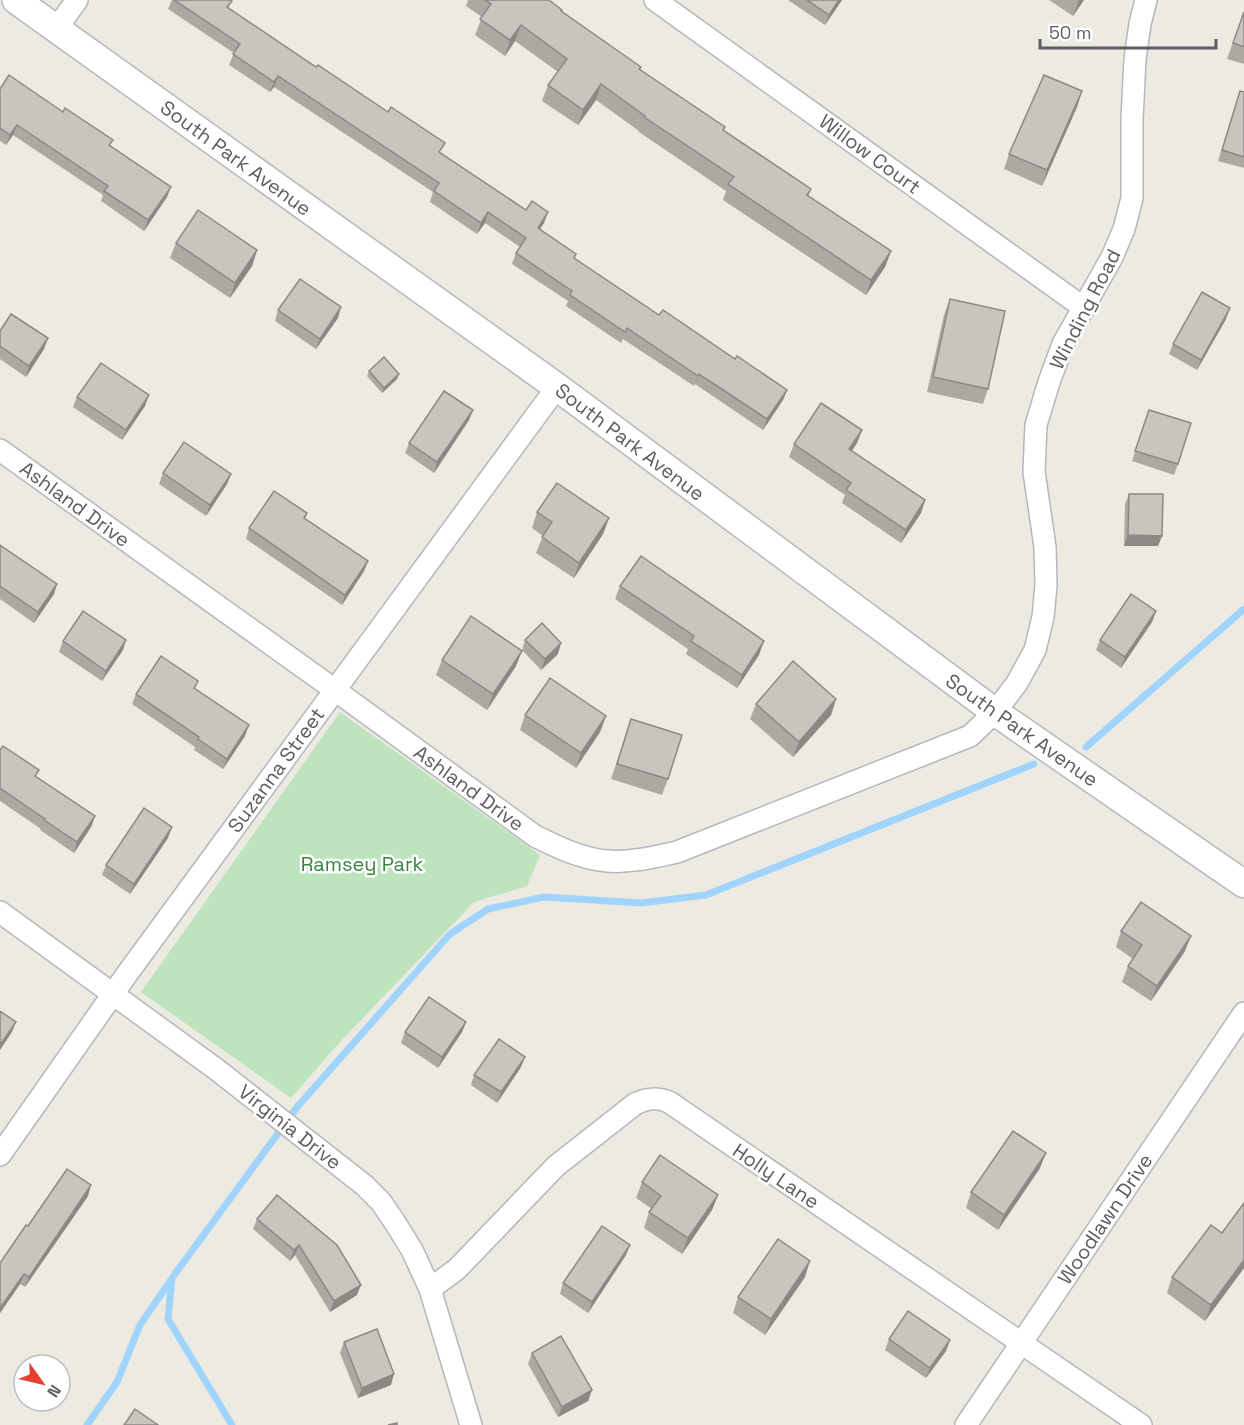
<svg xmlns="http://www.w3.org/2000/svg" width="1244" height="1425" font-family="'Space Grotesk',sans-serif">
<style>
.green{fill:#bee4be}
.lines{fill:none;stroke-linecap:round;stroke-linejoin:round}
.stream{stroke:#a1d4fd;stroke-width:7}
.minor-casing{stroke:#b4b7bc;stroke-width:24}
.tertiary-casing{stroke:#b4b7bc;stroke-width:30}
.minor{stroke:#fff;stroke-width:21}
.tertiary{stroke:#fff;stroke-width:27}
.wall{fill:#aca9a3}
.shaded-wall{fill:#8c8985}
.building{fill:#c8c4be;stroke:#8c8985;stroke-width:1.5}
.labels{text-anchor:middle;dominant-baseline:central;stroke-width:5;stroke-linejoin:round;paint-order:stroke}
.street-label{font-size:20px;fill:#5a5d62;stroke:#fff}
.park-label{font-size:20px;fill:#37843b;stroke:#fff}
</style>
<rect width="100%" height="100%" fill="#eceae1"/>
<path class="green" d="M340 712 540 855 527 886 474 902 340 1042 291 1098 141 992Z"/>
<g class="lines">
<g class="stream">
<path d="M1086 747 1244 609"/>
<path d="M87 1425 117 1382 140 1325 171 1280"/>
<path d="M232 1425 168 1319 172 1278 298 1106 450 934 488 909 544 897 641 903 706 895 1034 764"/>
</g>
<g class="minor-casing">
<g id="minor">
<path d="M655 0 1084 308"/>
<path d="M56 29 77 0"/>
<path d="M0 450 335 690 535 836C557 847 582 859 607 861 631 863 654 857 677 852L970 736 995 712 1017 683 1035 650 1043 617 1046 585 1045 547 1034 472 1036 425 1049 382 1063 344 1112 257 1124 229 1132 198V119L1135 59 1140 24 1146 0"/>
<path d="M0 912 216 1069 364 1185 381 1202 394 1221 412 1250 430 1289 471 1425"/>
<path d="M0 1155 127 974 557 387"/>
<path d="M430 1289 457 1269 556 1166 635 1104C647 1098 657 1097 669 1102L1141 1425"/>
<path d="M966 1425 1244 1013"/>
</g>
</g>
<g class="tertiary-casing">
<path id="tertiary" d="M16 0 557 387 995 712 1244 884"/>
</g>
<use href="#minor" class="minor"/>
<use href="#tertiary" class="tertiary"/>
</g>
<g class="wall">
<path d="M172 0H230L229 8 544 223 540 229 574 258 659 315 787 390 783 400 763 430 695 384 694 386 623 339 621 343 566 306 568 301 512 264 516 253 520 247 485 223 477 234 430 202 433 192 274 87 270 92 229 65 234 53 168 9Z"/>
<path d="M468 0H549L562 11 641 67 640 69 724 130 811 189 808 196 891 251 885 267 866 295 723 200 726 191 639 132V131L596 100 578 125 542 101 548 85 558 72 515 41 505 56 475 35 482 17 466 6Z"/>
<path d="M788 0H842L825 25Z"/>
<path d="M1049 0H1084L1073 16Z"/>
<path d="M1244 11V64L1227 59Z"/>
<path d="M0 89 63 112 113 140 110 146 167 197 144 231 101 201 103 195 13 135 6 145 0 141Z"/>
<path d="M1082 91 1077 107 1042 186 1004 169 1009 154Z"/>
<path d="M1240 91 1244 92V168L1218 161Z"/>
<path d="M176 243 257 250 252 266 230 298 170 258Z"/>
<path d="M950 299 988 389 983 404 927 392 944 315Z"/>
<path d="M278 310 338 318 316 349 275 321Z"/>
<path d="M1226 319 1197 370 1169 354 1173 344Z"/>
<path d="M0 331 48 338 44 349 26 377 0 359Z"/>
<path d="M369 371 399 374 397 379 382 393 367 376Z"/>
<path d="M77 397 145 406 122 440 73 407Z"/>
<path d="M473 410 469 420 434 473 405 453 409 443Z"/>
<path d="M1149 410 1178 464 1174 475 1132 461Z"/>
<path d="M862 430 857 443 852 451 925 500 921 513 901 543 842 503 845 495 789 457 794 444Z"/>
<path d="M163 473 231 474 227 484 206 516 159 484Z"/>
<path d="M1129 494 1162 536 1158 546H1124L1125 504Z"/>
<path d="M537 512 609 518 603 534 574 578 536 553 543 536 532 528Z"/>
<path d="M307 513 305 518 368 561 364 571 342 605 246 539 249 528Z"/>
<path d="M0 545 54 594 34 623 0 599Z"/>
<path d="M620 586 759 655 737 688 686 654 688 649 615 599Z"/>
<path d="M1156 611 1152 622 1121 668 1096 650 1100 640Z"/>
<path d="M525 640 558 654 541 670 522 650Z"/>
<path d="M63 641 123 650 102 681 59 652Z"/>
<path d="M442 660 516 666 487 710 436 675Z"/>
<path d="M198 681 195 689 245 736 223 769 194 750 195 747 132 704 136 694Z"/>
<path d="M836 699 831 715 793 757 750 719 756 704Z"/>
<path d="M525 715 606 716 600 732 576 768 520 730Z"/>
<path d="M631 719 668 779 662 795 611 779Z"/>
<path d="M0 750 36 777 95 816 91 827 74 853 40 830 41 829 0 801Z"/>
<path d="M168 838 130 894 102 875 106 865Z"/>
<path d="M1121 931 1185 951 1151 1001 1122 982 1128 966 1133 959 1116 947Z"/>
<path d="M466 1022 462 1032 438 1068 401 1043 405 1032Z"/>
<path d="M521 1067 497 1103 471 1085 474 1075Z"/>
<path d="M1040 1168 998 1230 966 1208 971 1192Z"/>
<path d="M642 1182 718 1195 712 1210 682 1254 644 1228 649 1212 652 1209 636 1198Z"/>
<path d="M88 1196 25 1287 20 1284 0 1313V1263L28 1226Z"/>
<path d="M257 1219 337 1245 357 1295 330 1312 295 1255 290 1261 253 1229Z"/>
<path d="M626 1255 588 1313 560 1294 563 1283Z"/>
<path d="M1244 1268 1205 1321 1167 1293 1172 1277Z"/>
<path d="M805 1277 765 1335 733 1313 738 1297Z"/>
<path d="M889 1339 950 1340 946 1351 926 1378 885 1350Z"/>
<path d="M344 1342 391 1385 358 1398 340 1353Z"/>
<path d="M532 1353 592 1390 588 1401 558 1417 528 1364Z"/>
</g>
<g class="shaded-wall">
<path d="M839 0H842L825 25 829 15Z"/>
<path d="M1079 0H1084L1073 16Z"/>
<path d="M521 25 515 41 505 56 510 40Z"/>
<path d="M278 76 274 87 270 92 274 82Z"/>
<path d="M601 84 596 100 578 125 583 110Z"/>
<path d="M1082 91 1077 107 1042 186 1047 170Z"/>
<path d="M17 125 13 135 6 145 10 135Z"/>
<path d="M171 187 167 197 144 231 148 220Z"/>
<path d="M488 212 485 223 477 234 481 223Z"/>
<path d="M548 212 544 223 534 238 538 228Z"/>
<path d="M257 250 252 266 230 298 235 283Z"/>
<path d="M891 251 885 267 866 295 871 280Z"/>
<path d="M341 307 338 318 316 349 320 339Z"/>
<path d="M1230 308 1226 319 1197 370 1201 360Z"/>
<path d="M48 338 44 349 26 377 29 366Z"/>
<path d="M399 374 397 379 382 393 384 388Z"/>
<path d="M787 390 783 400 763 430 767 419Z"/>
<path d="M149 395 145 406 122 440 126 430Z"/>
<path d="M473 410 469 420 434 473 437 462Z"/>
<path d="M862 430 857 443 844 462 849 449Z"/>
<path d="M231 474 227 484 206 516 210 505Z"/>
<path d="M925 500 921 513 901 543 906 530Z"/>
<path d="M609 518 603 534 574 578 579 563Z"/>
<path d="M1128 535 1162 536 1158 546H1124Z"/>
<path d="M368 561 364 571 342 605 345 595Z"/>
<path d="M57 584 54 594 34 623 38 612Z"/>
<path d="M1156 611 1152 622 1121 668 1125 657Z"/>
<path d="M126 640 123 650 102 681 106 671Z"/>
<path d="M764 641 759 655 737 688 742 675Z"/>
<path d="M561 643 558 654 541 670 545 659Z"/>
<path d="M522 651 516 666 487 710 493 694Z"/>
<path d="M836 699 831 715 793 757 799 742Z"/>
<path d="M606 716 600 732 576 768 581 753Z"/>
<path d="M249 725 245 736 223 769 227 759Z"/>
<path d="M95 816 91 827 74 853 77 842Z"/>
<path d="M172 827 168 838 130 894 134 884Z"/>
<path d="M1191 936 1185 951 1151 1001 1157 986Z"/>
<path d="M16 1022 12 1032 0 1050V1045Z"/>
<path d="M466 1022 462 1032 438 1068 442 1057Z"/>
<path d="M525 1057 521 1067 497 1103 501 1092Z"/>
<path d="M1046 1153 1040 1168 998 1230 1004 1215Z"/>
<path d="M91 1185 88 1196 25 1287 29 1277Z"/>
<path d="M718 1195 712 1210 682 1254 688 1238Z"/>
<path d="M299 1245 295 1255 290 1261 294 1250Z"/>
<path d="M630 1245 626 1255 588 1313 592 1302Z"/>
<path d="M1244 1260V1268L1205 1321 1211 1305Z"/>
<path d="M810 1261 805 1277 765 1335 771 1319Z"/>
<path d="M24 1274 20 1284 0 1313V1308Z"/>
<path d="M361 1285 357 1295 330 1312 334 1301Z"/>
<path d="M950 1340 946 1351 926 1378 930 1368Z"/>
<path d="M394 1374 391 1385 358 1398 362 1388Z"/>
<path d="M592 1390 588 1401 558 1417 562 1407Z"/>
</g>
<g class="building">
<path d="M174 0H230L232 1 227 7 316 67 318 65 388 112 391 107 445 143 439 152 526 210 532 201 548 212 538 228 576 254 574 258 659 315 663 310 735 359 737 356 787 390 767 419 699 374 698 376 627 328 625 332 570 295 572 291 516 253 526 238 488 212 481 223 434 191 439 183 278 76 274 82 233 54 240 44Z"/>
<path d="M485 0H549L562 10 561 11 641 67 639 69 725 127 723 130 811 189 807 195 891 251 871 280 728 184 734 177 644 117 645 116 601 84 583 110 548 85 567 59 521 25 510 40 480 19 491 4Z"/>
<path d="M807 0H839L829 15Z"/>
<path d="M1244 12V47L1233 43Z"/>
<path d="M9 75 63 112 65 108 113 140 109 145 171 187 148 220 104 191 108 186 17 125 10 135 0 128V89Z"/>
<path d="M1044 75 1082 91 1047 170 1009 154Z"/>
<path d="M1240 91 1244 92V157L1222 150Z"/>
<path d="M198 210 257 250 235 283 176 243Z"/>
<path d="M300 279 341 307 320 339 278 310Z"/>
<path d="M1202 292 1230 308 1201 360 1173 344Z"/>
<path d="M950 299 1005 311 988 389 933 377Z"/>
<path d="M11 314 48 338 29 366 0 346V331Z"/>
<path d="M384 357 399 374 384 388 369 371Z"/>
<path d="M101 363 149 395 126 430 77 397Z"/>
<path d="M444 391 473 410 437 462 409 443Z"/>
<path d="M821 403 862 430 849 449 925 500 906 530 846 490 851 483 794 444Z"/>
<path d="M1149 410 1191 423 1178 464 1135 451Z"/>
<path d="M184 442 231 474 210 505 163 473Z"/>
<path d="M557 483 609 518 579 563 542 537 552 522 537 512Z"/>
<path d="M274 491 307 513 304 518 368 561 345 595 249 528Z"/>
<path d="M1129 494H1163L1162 536 1128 535Z"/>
<path d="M0 545 57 584 38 612 0 586Z"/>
<path d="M641 556 764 641 742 675 691 641 694 636 620 586Z"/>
<path d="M1131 594 1156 611 1125 657 1100 640Z"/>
<path d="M83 611 126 640 106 671 63 641Z"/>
<path d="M471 616 522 651 493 694 442 660Z"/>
<path d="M542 623 561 643 545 659 525 640Z"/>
<path d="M161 656 198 681 194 688 249 725 227 759 198 739 199 737 136 694Z"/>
<path d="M793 661 836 699 799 742 756 704Z"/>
<path d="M550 678 606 716 581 753 525 715Z"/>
<path d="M631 719 682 735 668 779 617 764Z"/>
<path d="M3 746 39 770 35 776 95 816 77 842 44 820 45 819 0 788V750Z"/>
<path d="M144 808 172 827 134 884 106 865Z"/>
<path d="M1141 902 1191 936 1157 986 1128 966 1142 945 1121 931Z"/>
<path d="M429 997 466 1022 442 1057 405 1032Z"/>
<path d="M0 1011 16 1022 0 1045Z"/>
<path d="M499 1039 525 1057 501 1092 474 1075Z"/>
<path d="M1013 1131 1046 1153 1004 1215 971 1192Z"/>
<path d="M660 1155 718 1195 688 1238 649 1212 661 1196 642 1182Z"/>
<path d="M67 1169 91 1185 29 1277 24 1274 0 1308V1263L26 1225 28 1226Z"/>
<path d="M277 1195 337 1245 361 1285 334 1301 299 1245 294 1250 257 1219Z"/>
<path d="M1244 1203V1260L1211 1305 1172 1277 1211 1225 1222 1233Z"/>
<path d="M602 1226 630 1245 592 1302 563 1283Z"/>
<path d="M778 1239 810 1261 771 1319 738 1297Z"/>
<path d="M908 1311 950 1340 930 1368 889 1339Z"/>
<path d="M377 1329 394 1374 362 1388 344 1342Z"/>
<path d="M561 1336 592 1390 562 1407 532 1353Z"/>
<path d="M135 1409 158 1425H124Z"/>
<path d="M397 1423V1425H388Z"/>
</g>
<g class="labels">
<g class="street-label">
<text transform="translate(870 154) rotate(36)">Willow Court</text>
<text transform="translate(236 158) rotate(36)">South Park Avenue</text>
<text transform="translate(1085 309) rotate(-63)">Winding Road</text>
<text transform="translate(630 442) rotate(37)">South Park Avenue</text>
<text transform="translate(75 504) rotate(36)">Ashland Drive</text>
<text transform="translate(1022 730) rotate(35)">South Park Avenue</text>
<text transform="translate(276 770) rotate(-54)">Suzanna Street</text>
<text transform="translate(469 788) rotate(36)">Ashland Drive</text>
<text transform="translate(290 1127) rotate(38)">Virginia Drive</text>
<text transform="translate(776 1176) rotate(34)">Holly Lane</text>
<text transform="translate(1105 1219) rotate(-56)">Woodlawn Drive</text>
</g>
<g class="park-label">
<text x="362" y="864">Ramsey Park</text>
</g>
</g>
<g transform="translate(42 1383) rotate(124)"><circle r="28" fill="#ffffff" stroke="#bdbec0" stroke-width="1.5"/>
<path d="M0-4.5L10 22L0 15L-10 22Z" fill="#e43f2f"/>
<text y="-9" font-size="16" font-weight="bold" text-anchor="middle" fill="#5a5d62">N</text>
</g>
<path d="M1040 39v9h176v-9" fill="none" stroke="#5a5d62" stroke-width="3"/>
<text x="1049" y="39" font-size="18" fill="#5a5d62" stroke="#ffffff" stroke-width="4.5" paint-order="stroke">50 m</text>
</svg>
